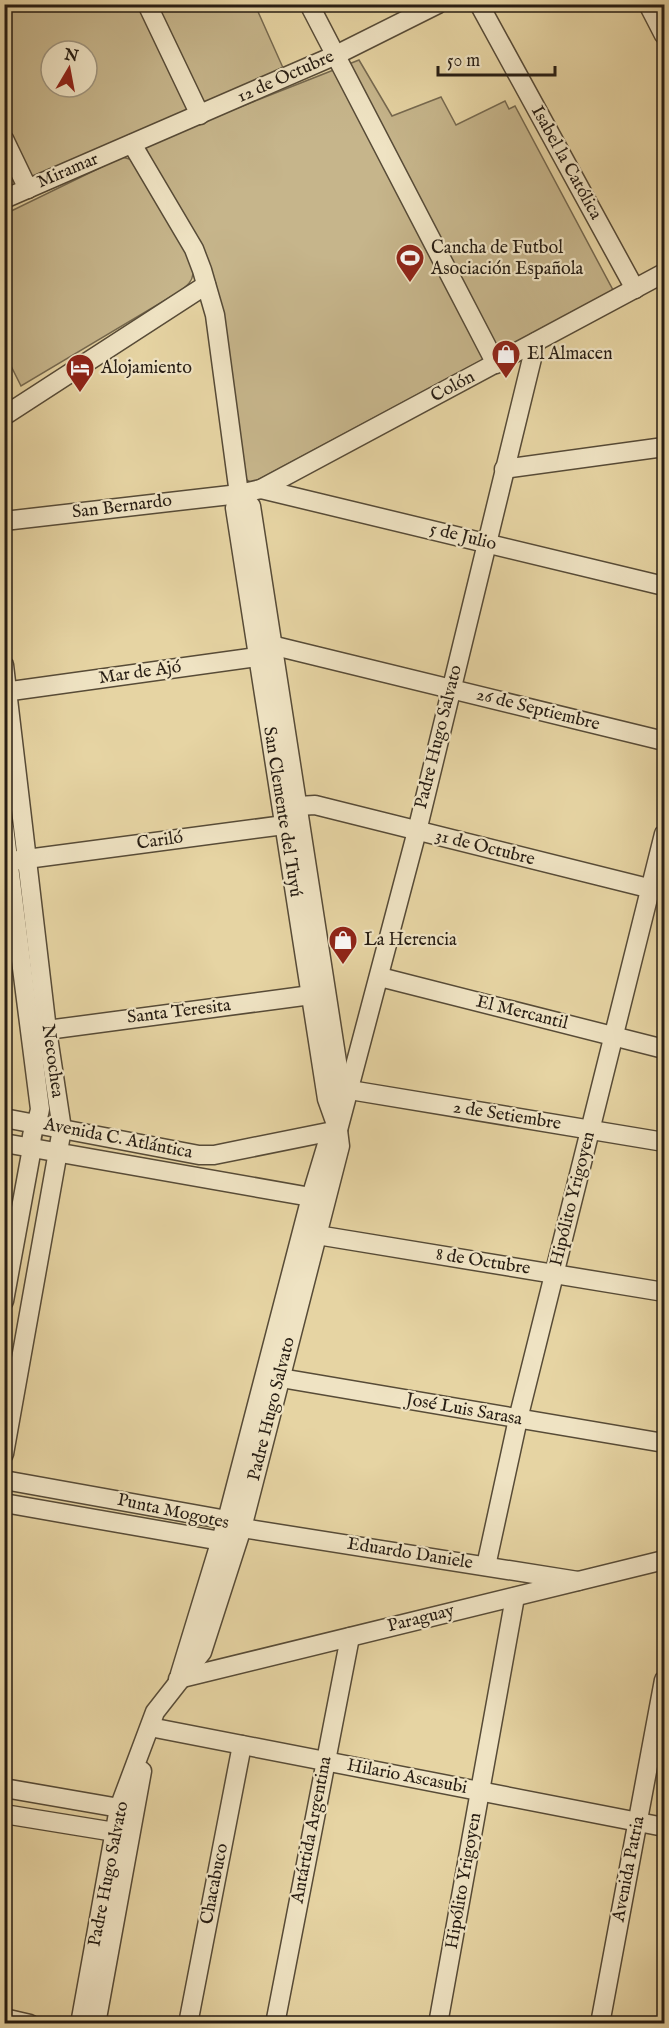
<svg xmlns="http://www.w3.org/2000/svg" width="669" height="2028" font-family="'IM FELL English',serif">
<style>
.green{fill:#c6b58b;stroke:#76694f;stroke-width:1.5;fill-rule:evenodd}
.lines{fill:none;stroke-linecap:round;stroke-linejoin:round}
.minor-casing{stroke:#574b37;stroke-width:21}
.minor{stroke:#efe3c3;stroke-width:18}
.labels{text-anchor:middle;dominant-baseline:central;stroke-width:4.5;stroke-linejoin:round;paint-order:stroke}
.street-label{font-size:18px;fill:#271d13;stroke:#efe3c3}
.poi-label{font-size:18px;fill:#271d13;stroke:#efe3c3;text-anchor:start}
</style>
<rect width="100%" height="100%" fill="#e6d4a3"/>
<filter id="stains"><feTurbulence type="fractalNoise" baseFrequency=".00333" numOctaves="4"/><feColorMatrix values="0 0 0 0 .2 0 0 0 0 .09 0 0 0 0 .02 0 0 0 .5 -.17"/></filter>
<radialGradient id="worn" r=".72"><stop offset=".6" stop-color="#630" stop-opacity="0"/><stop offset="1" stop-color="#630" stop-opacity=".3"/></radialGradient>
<g class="green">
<path d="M4 5H255L284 70 5 193ZM51 51H87V87H51Z"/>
<path d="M359 60 392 116 441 97 456 125 505 101 509 109 515 106 613 290 252 483 245 479 226 349 146 148 151 142Z"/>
<path d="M122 157 133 160C143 179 195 259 193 274 192 283 185 287 179 292L21 386 5 354V214Z"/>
</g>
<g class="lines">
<g class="minor-casing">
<g id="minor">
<path d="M147 4 200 115"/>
<path d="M309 4 496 364"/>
<path d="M479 4 635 289"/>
<path d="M648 4 664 35"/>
<path d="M4 139 28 189"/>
<path d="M132 144 194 249 202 270 215 315 239 494 235 508 327 1099 338 1130"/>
<path d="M4 199 336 55 438 4"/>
<path d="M4 416 206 285"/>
<path d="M504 469 664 447"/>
<path d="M261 489 664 586"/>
<path d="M239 494 251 506 340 1081 350 1090"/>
<path d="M4 521 239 494 261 489 664 273"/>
<path d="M4 665 47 1030 62 1129 4 1454"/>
<path d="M4 692 257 657 271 645 664 741"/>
<path d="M4 827 40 1109C38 1123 29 1133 32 1148L4 1301"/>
<path d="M4 862 284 825 298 806 315 805 664 892"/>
<path d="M380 977 664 1049"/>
<path d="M47 1030 311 995"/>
<path d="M338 1095 350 1090 664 1142"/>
<path d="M4 1118 199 1155H214L338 1130"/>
<path d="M4 1143 322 1199"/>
<path d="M305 1233 664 1292"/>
<path d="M269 1376 664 1443"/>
<path d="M4 1480 227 1520 242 1528 578 1581"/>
<path d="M4 1503 221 1541 230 1535"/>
<path d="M486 1566 518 1419 664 834"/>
<path d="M180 1674 227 1520 311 1197 327 1144 338 1130"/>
<path d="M178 1679 664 1560"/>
<path d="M150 1727 664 1827"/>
<path d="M4 1788 131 1810"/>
<path d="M4 1814 127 1834"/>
<path d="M4 2018 30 2024"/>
<path d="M80 2024 119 1808 155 1712 202 1652 242 1528 340 1146 338 1130 417 831 536 342"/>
<path d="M96 2024 142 1771"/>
<path d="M188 2024 242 1745"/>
<path d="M275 2024 350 1637"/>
<path d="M438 2024 515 1597"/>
<path d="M600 2024 664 1680"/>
</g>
</g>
<use href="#minor" class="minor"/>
</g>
<defs>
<g id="stadium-pin" transform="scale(1.5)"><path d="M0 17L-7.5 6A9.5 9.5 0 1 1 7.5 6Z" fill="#8f2418" stroke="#efe3c3"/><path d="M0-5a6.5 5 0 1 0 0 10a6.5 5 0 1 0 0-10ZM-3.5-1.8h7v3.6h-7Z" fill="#fff"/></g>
<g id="shop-pin" transform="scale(1.5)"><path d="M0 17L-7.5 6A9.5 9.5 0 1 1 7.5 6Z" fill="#8f2418" stroke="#efe3c3"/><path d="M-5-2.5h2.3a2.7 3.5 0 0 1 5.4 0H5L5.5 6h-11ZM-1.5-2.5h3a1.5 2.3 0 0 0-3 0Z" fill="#fff"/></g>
<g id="hotel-pin" transform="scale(1.5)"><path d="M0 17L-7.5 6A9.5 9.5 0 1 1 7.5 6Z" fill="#8f2418" stroke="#efe3c3"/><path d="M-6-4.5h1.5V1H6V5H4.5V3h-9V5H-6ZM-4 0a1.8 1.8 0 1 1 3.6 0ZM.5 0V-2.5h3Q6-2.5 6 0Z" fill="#fff"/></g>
</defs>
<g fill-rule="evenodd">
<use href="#stadium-pin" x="410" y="258"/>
<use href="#shop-pin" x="506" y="354"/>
<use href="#hotel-pin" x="80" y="368"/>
<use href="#shop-pin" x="343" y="940"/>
</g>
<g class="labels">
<g class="street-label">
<text transform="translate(286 77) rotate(-24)">12 de Octubre</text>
<text transform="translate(566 163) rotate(61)">Isabel la Católica</text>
<text transform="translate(68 171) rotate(-23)">Miramar</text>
<text transform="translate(453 387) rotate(-28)">Colón</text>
<text transform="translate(122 507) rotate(-7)">San Bernardo</text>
<text transform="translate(463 537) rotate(14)">5 de Julio</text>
<text transform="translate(140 673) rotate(-8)">Mar de Ajó</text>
<text transform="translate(538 710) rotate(14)">26 de Septiembre</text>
<text transform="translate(439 737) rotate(-76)">Padre Hugo Salvato</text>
<text transform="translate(282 812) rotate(81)">San Clemente del Tuyú</text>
<text transform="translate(160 841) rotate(-8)">Cariló</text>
<text transform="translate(485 848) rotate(14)">31 de Octubre</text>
<text transform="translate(179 1012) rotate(-7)">Santa Teresita</text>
<text transform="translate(522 1013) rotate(14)">El Mercantil</text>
<text transform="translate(52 1061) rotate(82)">Necochea</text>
<text transform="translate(507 1116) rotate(9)">2 de Setiembre</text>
<text transform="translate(118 1139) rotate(11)">Avenida C. Atlántica</text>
<text transform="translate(573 1199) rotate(-76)">Hipólito Yrigoyen</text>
<text transform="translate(483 1262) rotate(9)">8 de Octubre</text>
<text transform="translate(272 1409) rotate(-76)">Padre Hugo Salvato</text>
<text transform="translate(464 1410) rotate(10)">José Luis Sarasa</text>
<text transform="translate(173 1512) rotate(12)">Punta Mogotes</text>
<text transform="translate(410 1554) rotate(9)">Eduardo Daniele</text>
<text transform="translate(421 1619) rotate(-14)">Paraguay</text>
<text transform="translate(407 1777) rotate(11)">Hilario Ascasubi</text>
<text transform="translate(312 1830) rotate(-79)">Antártida Argentina</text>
<text transform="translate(629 1869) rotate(-79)">Avenida Patria</text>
<text transform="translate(109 1874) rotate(-79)">Padre Hugo Salvato</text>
<text transform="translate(464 1881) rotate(-80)">Hipólito Yrigoyen</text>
<text transform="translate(215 1884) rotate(-79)">Chacabuco</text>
</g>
<g class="poi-label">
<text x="431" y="248">Cancha de Futbol<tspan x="431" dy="21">Asociación Española</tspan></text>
<text x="527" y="354">El Almacen</text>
<text x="101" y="368">Alojamiento</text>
<text x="364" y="940">La Herencia</text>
</g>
</g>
<rect width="669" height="2028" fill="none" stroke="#e6d4a3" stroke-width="24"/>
<rect x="6" y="6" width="657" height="2016" fill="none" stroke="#271d13" stroke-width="3"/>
<rect x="12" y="12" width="645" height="2004" fill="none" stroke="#271d13" stroke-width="1.5"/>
<g transform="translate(69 69) rotate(10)"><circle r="28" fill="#efe3c3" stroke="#9f947d" stroke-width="1.5"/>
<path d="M0-4.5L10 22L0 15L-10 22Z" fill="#8f2418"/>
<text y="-9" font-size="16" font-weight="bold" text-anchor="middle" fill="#271d13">N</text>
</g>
<path d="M438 66v9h117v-9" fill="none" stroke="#271d13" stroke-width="3"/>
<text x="447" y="66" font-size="18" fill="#271d13" stroke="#efe3c3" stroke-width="4.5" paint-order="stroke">50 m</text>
<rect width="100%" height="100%" filter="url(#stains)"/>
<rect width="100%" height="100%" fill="url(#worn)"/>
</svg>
